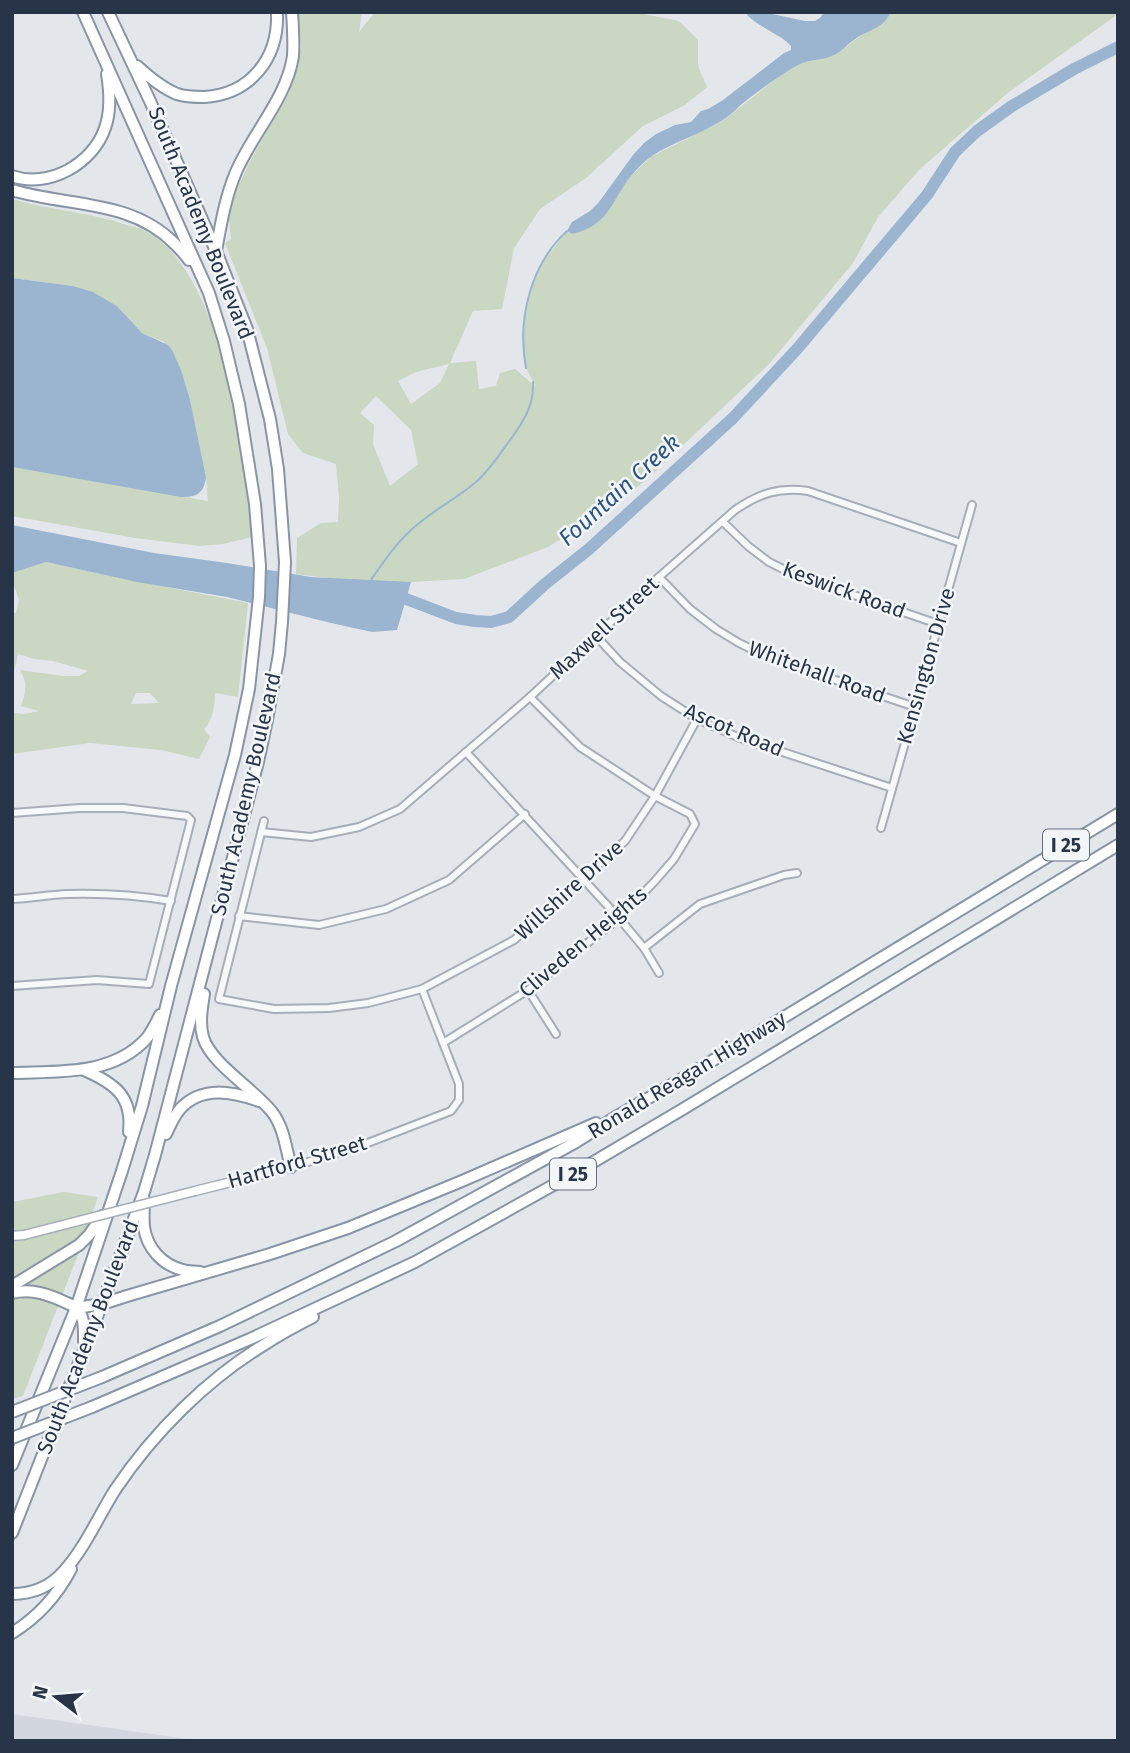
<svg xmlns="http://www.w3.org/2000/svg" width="1130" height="1753" font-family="'Fira Sans',sans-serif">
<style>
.built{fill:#d1d6df}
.green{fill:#c9d7c3;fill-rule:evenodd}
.water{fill:#9bb5d0}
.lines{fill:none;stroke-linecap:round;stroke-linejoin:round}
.stream{stroke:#9bb5d0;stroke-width:2}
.river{stroke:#9bb5d0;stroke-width:12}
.street-casing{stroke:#a7aeb7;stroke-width:10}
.secondary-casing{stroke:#a7aeb7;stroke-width:11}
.highway-casing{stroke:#8994a5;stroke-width:14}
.street{stroke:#f6f8fa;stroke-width:6}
.secondary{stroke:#fff;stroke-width:8}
.highway{stroke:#fff;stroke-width:10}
.secondary-bridge-casing{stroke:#a7aeb7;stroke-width:11;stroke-linecap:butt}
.highway-bridge-casing{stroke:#8994a5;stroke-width:14;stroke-linecap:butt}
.secondary-bridge{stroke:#fff;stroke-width:8}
.highway-bridge{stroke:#fff;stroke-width:10}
.labels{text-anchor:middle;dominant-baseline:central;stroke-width:5;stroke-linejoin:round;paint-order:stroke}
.shield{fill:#f3f6f9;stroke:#656e7c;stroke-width:2}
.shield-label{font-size:19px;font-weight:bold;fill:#283447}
.street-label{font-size:21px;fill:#283447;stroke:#f3f6f9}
.water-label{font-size:23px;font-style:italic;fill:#2e5480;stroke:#f3f6f9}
</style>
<rect width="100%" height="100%" fill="#e3e7ec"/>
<path class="built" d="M12 1714 201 1741H12Z"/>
<g class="green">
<path d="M297 12H362L359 32 375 12H634L679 21 698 40V66L707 87 685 105 643 126 586 178 540 209 514 248 502 309 473 311 450 363 476 361 479 389 496 386 500 373 515 369 536 387 526 368 523 356 525 309 532 286 543 262 567 231 572 234 589 228 634 173 652 156 713 126 729 116 782 74 800 63 819 59 846 47 891 12H1118V14L1009 92 920 169 878 217 853 263 769 364 645 481 588 523 548 547 464 579 411 582 369 583 296 574 297 538 321 523 338 522 339 497 336 464 303 453 288 434 267 348 225 243 231 239 228 206 255 152 289 93 301 47ZM449 364 440 383 411 404 398 381 416 372ZM376 396 411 430 418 464 390 486 373 444 374 425 360 413Z"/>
<path d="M12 199C50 210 89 212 127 225 134 227 141 228 147 232 210 264 240 412 248 478 250 497 251 517 252 537L223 544 200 546 135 538 12 516V467L208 501 206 478 164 342 142 333 117 306 93 292 73 286 12 278Z"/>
<path d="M46 562 115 577 248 603 238 697 215 693C215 706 213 720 204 729L210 737 199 759 161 750 90 743 12 754V713L24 714 39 711 21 706C26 692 28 683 20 670L63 676H79L88 671 53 661 34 659 18 654 12 681V612L16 613 19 600 12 580V573ZM136 693H150L159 703 131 704Z"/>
<path d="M64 1192 98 1197 79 1252 23 1396 12 1399V1202Z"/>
</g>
<g class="water">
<path d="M748 12H763L805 21H815L821 17 824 12H891C882 29 873 28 858 37 848 43 842 52 832 56 820 61 807 59 796 66 777 77 760 90 743 103 737 108 733 113 727 117 707 131 685 138 664 149 649 156 638 167 628 180 609 206 608 225 572 234L567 231 572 222 590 211 599 202 633 155 644 143 656 134 675 125 691 122 701 111 708 109 723 100 784 53 791 50V46C778 33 760 28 747 15Z"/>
<path d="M12 278 73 286 93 292 117 306 142 333 168 345 172 350 181 370 190 400 206 478C204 493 196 498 181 497L12 467Z"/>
<path d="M12 525 154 553 227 563 311 577 411 582 397 630 372 632 331 623 227 597 137 582 46 562 12 573Z"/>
</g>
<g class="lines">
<g class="stream">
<path d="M526 368C517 320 530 265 567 231"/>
<path d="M371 580C382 564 393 547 407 534 427 513 454 501 476 482 491 469 501 452 513 436 525 419 534 404 533 382"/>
</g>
<path class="river" d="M393 594 456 618 475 621 491 622 509 617 545 584 589 549 733 418 797 349 927 195 955 152 977 131 1012 106 1074 69 1118 47"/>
<g class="street-casing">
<g id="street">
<path d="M723 522 748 546 769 562 793 574 938 624"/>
<path d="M659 577 690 609 716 629 739 643 768 657 915 707"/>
<path d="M596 636 620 662 661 696 697 719 740 738 892 788"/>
<path d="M466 752 619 918 644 948 659 973"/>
<path d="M12 813 80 808H123L187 816 191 820 149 984 97 980 12 986"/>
<path d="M264 821 219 999 274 1009 329 1008 368 1003 422 989 514 940 625 841 655 796 697 719"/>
<path d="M881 828 972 505"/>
<path d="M261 832 311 837 359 827 400 809 530 697 659 577 735 510C760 493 779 487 808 491L961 543"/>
<path d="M12 899C30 898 49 895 67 894 102 893 136 895 171 901"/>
<path d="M239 916 319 925 386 909 449 880 525 814"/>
<path d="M644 948 700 904 784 875 797 873"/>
<path d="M528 990 556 1034"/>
<path d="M443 1043 528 990 619 918 655 881 674 859 695 824 690 814 655 796 580 747 530 697"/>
<path d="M291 1167 352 1149 451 1111 459 1100V1084L422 989"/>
</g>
</g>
<g class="secondary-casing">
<g id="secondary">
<path d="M195 1191 291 1167"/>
<path d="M12 1236 24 1235"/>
</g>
</g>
<g class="highway-casing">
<g id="highway">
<path d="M137 66C149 77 162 88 177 94 186 97 195 97 204 97 251 94 279 58 277 12"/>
<path d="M12 176C48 189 93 164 105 128 111 111 110 92 107 74"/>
<path d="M12 190C68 207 131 199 175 244 180 249 185 254 189 260"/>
<path d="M216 251C221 224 225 198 236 172 252 134 287 98 293 56 294 41 293 27 292 12"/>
<path d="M204 994C202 1007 199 1023 203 1037 211 1064 254 1089 272 1112 284 1127 286 1149 291 1167"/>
<path d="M84 1070C114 1083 133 1096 129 1132"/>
<path d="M12 1073C58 1071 112 1076 146 1039 152 1032 156 1023 160 1015"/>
<path d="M166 1134C170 1125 174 1116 180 1109 202 1085 233 1092 259 1101"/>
<path d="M144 1199C144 1208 143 1218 144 1227 147 1248 162 1265 183 1270 188 1272 194 1271 200 1272"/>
<path d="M12 1286 79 1245 89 1235 102 1216"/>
<path d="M12 1293C32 1288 50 1295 67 1303 70 1304 75 1307 77 1309 85 1317 84 1331 84 1341"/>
<path d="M76 1308 102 1304 127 1296 270 1254 348 1228 462 1181 596 1123"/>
<path d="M102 1377 220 1326 396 1241 576 1142 619 1115 697 1070 1118 814"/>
<path d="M92 1407 250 1339 415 1262 568 1177 683 1109 1118 845"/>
<path d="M12 1465 76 1308 122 1171 142 1106 171 986 235 755 249 689 259 597 260 566 255 504 239 404 224 341 209 293 83 12"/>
<path d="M12 1533 102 1304 144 1192 155 1155 258 762 267 720 279 654 282 622 285 562 278 469 270 419 247 329 216 251 150 101 108 12"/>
<path d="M12 1594C33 1594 50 1587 64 1571 85 1548 98 1517 115 1490 153 1433 208 1378 267 1343 282 1333 298 1325 313 1317"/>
<path d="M12 1633C38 1617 57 1596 71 1569"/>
</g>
</g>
<use href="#street" class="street"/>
<use href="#secondary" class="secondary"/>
<use href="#highway" class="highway"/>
<g class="secondary-bridge-casing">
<path id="secondary-bridge" d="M24 1235 195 1191"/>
</g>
<g class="highway-bridge-casing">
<g id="highway-bridge">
<path d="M12 1412 102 1377"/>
<path d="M12 1438 92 1407"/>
</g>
</g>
<use href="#secondary-bridge" class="secondary-bridge"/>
<use href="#highway-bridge" class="highway-bridge"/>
</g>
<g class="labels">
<g class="shield">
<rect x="1043" y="829.5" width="46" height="31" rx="5"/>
<rect x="550" y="1158.5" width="46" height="31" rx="5"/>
</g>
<g class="shield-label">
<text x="1066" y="845">I 25</text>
<text x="573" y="1174">I 25</text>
</g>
<g class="street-label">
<text transform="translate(201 223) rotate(68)">South Academy Boulevard</text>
<text transform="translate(844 590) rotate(20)">Keswick Road</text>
<text transform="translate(604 628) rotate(-43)">Maxwell Street</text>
<text transform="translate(926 666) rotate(-74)">Kensington Drive</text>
<text transform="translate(817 672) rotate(20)">Whitehall Road</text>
<text transform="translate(734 730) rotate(23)">Ascot Road</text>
<text transform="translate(246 794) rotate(-77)">South Academy Boulevard</text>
<text transform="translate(569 890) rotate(-42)">Willshire Drive</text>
<text transform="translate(583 942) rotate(-40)">Cliveden Heights</text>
<text transform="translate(687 1075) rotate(-31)">Ronald Reagan Highway</text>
<text transform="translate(297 1162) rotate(-16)">Hartford Street</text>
<text transform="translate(88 1337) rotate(-69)">South Academy Boulevard</text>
</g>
<g class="water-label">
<text transform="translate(619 490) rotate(-42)">Fountain Creek</text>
</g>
</g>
<rect width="1130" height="1753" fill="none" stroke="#283447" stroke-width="28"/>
<g transform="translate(56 1697) rotate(286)" stroke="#f3f6f9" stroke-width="5" paint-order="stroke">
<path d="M0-5L12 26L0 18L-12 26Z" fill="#283447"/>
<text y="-10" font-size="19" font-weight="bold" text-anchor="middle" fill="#283447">N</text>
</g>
</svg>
